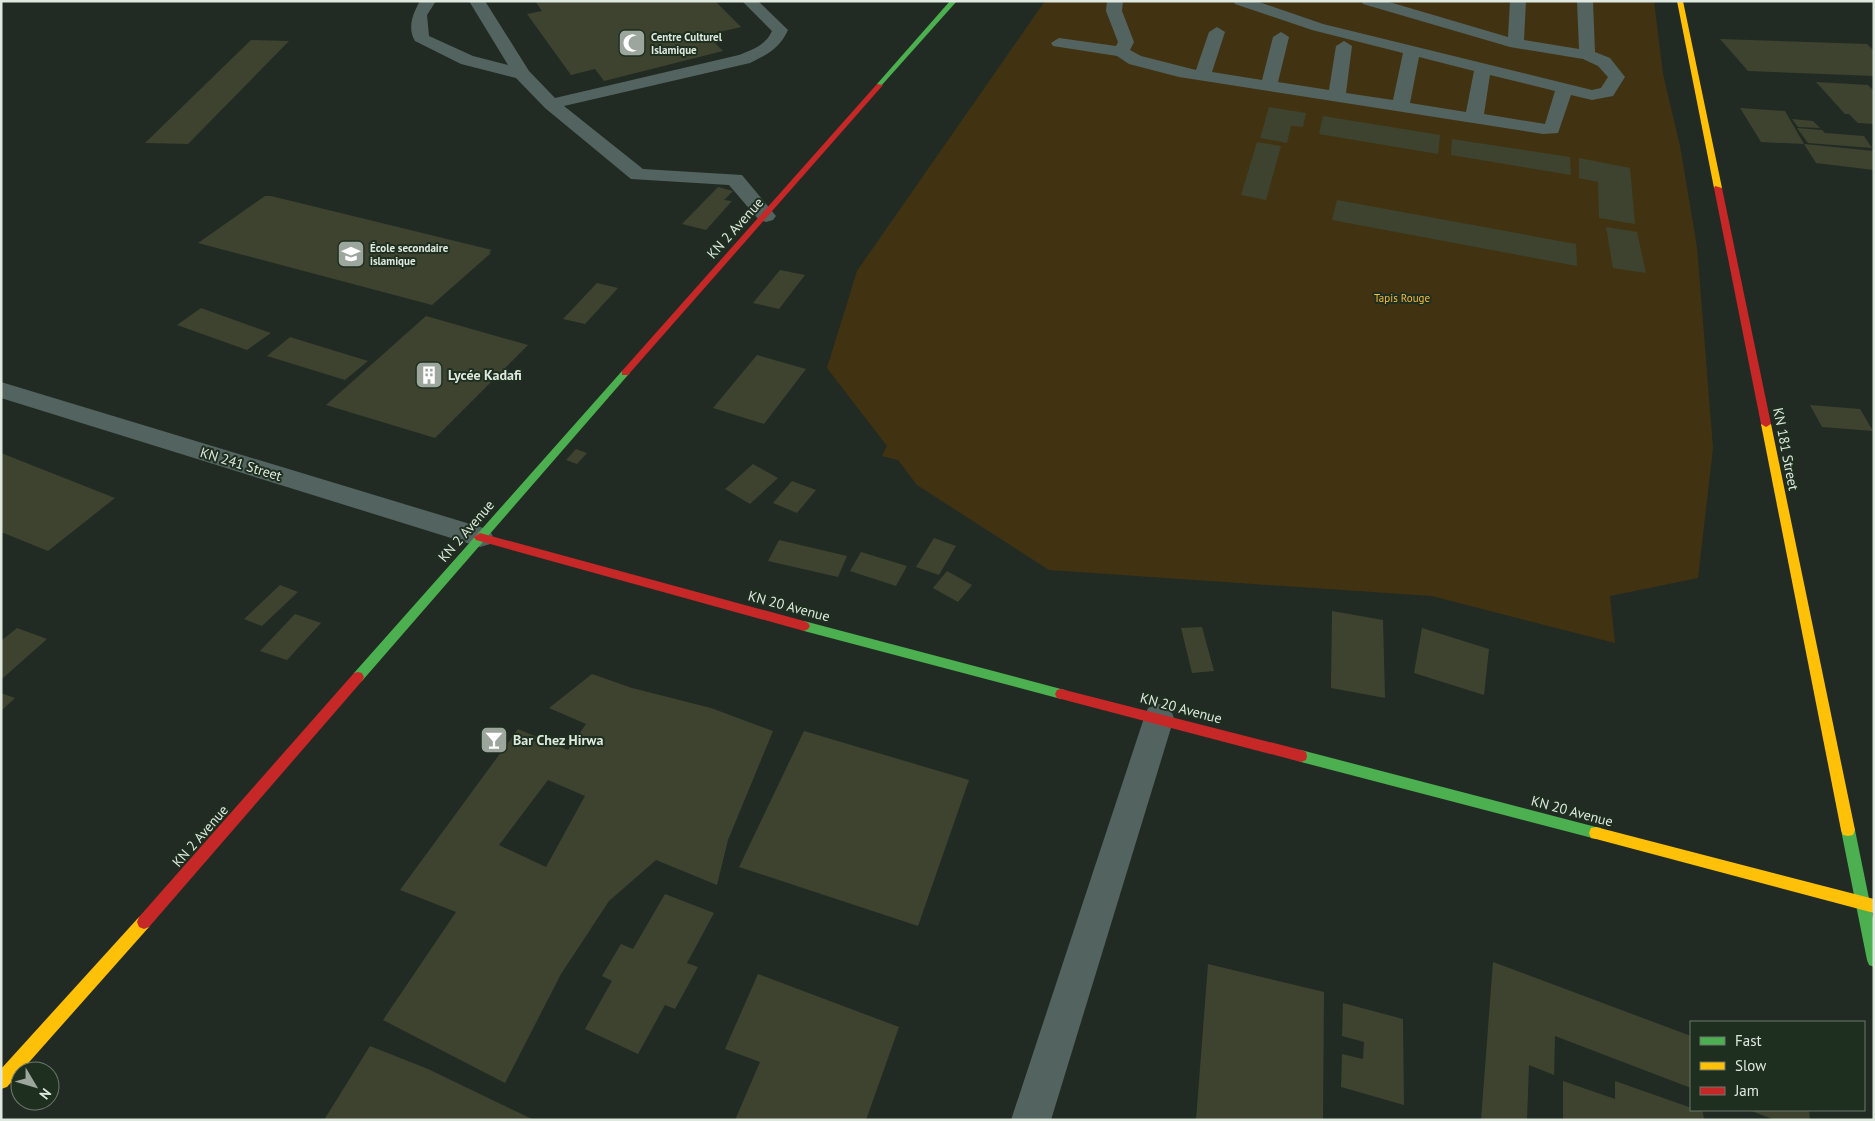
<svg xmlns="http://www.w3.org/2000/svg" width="1875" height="1121" font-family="'PT Sans',sans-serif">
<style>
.green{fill:#413311}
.building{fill:#3e432f;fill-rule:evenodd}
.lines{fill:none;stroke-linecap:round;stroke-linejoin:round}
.lane{fill:#536460;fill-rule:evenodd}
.street{fill:#536460;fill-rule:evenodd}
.fast{fill:#4caf50;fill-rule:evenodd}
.slow{fill:#ffc107;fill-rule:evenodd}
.jam{fill:#c62828;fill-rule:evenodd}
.labels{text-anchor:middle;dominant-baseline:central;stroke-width:4;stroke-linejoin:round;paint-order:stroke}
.far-poi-label{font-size:11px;font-weight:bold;fill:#dfe9df;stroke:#1e2f20;text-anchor:start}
.far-park-label{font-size:11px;fill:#f9bc36;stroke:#1e2f20}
.street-label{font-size:14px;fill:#dfe9df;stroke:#1e2f20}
.poi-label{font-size:14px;font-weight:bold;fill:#dfe9df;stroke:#1e2f20;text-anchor:start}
</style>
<rect width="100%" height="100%" fill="#222b23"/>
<path class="green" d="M1045 1H1654L1663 74 1680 146 1697 247 1713 448 1698 578 1610 596 1615 643 1432 596 1049 570 917 485 898 460 882 456 887 446 827 368 857 271Z"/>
<g class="building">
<path d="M535 1H715L741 27 707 35 723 51 604 81 595 69 571 75 527 14 542 11Z"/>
<path d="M1720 39 1867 44 1874 51V76L1748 71Z"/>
<path d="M251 40 289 41 188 144 145 143Z"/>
<path d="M1816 82 1868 85 1874 91V124L1858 123 1849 114H1845Z"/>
<path d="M1269 107 1306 113 1303 127 1291 126 1287 143 1260 138Z"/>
<path d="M1740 108 1785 111 1804 144 1761 142Z"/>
<path d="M1323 116 1440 135 1438 154 1319 134Z"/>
<path d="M1792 119 1813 121 1820 128 1798 127Z"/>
<path d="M1797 128 1822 130 1825 133 1864 136 1872 148 1808 143Z"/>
<path d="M1452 139 1570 157 1571 175 1451 155Z"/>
<path d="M1257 142 1281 146 1266 200 1241 195Z"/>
<path d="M1804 144 1874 151V170L1816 163Z"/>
<path d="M1579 158 1630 168 1635 224 1599 218 1598 182 1579 178Z"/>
<path d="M718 187 733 191 724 200 732 201 706 230 682 224Z"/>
<path d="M265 196H271L492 250 489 252 491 253 432 305 198 243Z"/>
<path d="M1337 200 1576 244 1577 266 1332 220Z"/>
<path d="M1606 227 1637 232 1646 273 1613 268Z"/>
<path d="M780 270 805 275 779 309 753 303Z"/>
<path d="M597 283 618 288 585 324 563 319Z"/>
<path d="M201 308 271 333 247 350 177 325Z"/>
<path d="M426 316 528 345 435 438 326 405Z"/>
<path d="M290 337 368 361 345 380 267 356Z"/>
<path d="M757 355 806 369 764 424 713 408Z"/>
<path d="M1810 405 1860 409 1873 431 1822 427Z"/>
<path d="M576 449 587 453 577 464 566 460Z"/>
<path d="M1 453 115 498 48 551 1 532Z"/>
<path d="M753 464 778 478 750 504 725 489Z"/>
<path d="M792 481 816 490 797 513 773 503Z"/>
<path d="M934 538 956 546 939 575 916 567Z"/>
<path d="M779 540 847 556 838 577 768 561Z"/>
<path d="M861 552 907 566 896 586 850 571Z"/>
<path d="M947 571 972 585 958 602 933 588Z"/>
<path d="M280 585 298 592 262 626 244 619Z"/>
<path d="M1332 611 1383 620 1385 698 1331 688Z"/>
<path d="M295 614 321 623 287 660 260 651Z"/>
<path d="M1202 627 1214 671 1192 673 1181 628Z"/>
<path d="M17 628 47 639 3 678 1 677V641Z"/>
<path d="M1422 628 1489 649 1484 695 1414 673Z"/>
<path d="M592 674 632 688 711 708 773 731 728 840 717 885 656 860 609 901 561 974 505 1083 383 1020 456 912 400 890 518 729 568 750 586 724 549 708ZM548 780 585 796 546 867 499 845Z"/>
<path d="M1 693 15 698 1 711Z"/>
<path d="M804 731 969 780 918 926 739 867Z"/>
<path d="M665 894 714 913 687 963 698 967 675 1009 665 1005 638 1054 585 1029 612 981 602 976 621 944 633 949Z"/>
<path d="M1493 962 1691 1036V1088L1555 1036 1554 1075 1529 1065 1527 1120H1481Z"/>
<path d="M1208 964 1324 992 1323 1120H1196Z"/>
<path d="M758 974 899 1027 866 1120H735L760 1062 725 1049Z"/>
<path d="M1343 1003 1403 1019 1404 1105 1341 1087 1342 1054 1363 1059 1364 1042 1342 1036Z"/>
<path d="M370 1046 428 1069 534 1120H324Z"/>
<path d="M1563 1081 1615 1099V1081L1703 1112 1704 1120H1563Z"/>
<path d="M1749 1110H1809L1810 1120H1775Z"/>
</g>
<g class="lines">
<g class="lane">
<path d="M420 1H436L427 15 429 36 473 56 508 65 469 1H485L529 71 555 98 739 55C752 50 766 45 772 31L742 1H758L788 30C780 48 767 55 750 63L564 106 643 169 742 175 776 216 773 220 766 222 759 220 729 185 631 179 545 108 516 78 461 64 415 41C407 28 413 13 420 1Z"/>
<path d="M1107 1H1123L1122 11 1134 42 1130 50 1141 56 1196 70 1209 32 1217 27 1225 32 1212 72 1262 80 1273 37 1281 32 1289 37 1278 82 1329 90 1336 46 1344 41 1352 46 1346 93 1393 100 1403 53 1312 30 1235 4 1233 1H1256L1323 24 1592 90 1601 88 1608 77 1598 66 1583 59 1510 47 1363 4 1361 1H1386L1508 37 1510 1H1526L1524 40 1579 49 1577 1H1593L1595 52 1610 58 1625 77 1613 96 1592 100 1571 95 1558 133 1543 134 1179 77 1129 64 1117 56 1053 46 1051 43 1059 38 1116 46 1118 42 1106 11ZM1419 57 1474 71 1466 112 1410 103ZM1490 75 1555 91 1545 124 1484 114Z"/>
</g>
<g class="street">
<path d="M1 382 480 527 490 530 493 537 490 544 480 547 1 398Z"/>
<path d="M1159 704 1170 708 1174 718 1051 1120H1011L1144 718 1148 708Z"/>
</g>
<g class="fast">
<path d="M950 1H957L881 86H877V84Z"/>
<path d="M625 370 630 373 628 375 362 681 358 682 354 681 352 677 354 673 622 371Z"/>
<path d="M804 621 1061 689 1065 690 1067 694 1065 698 1061 699 804 631 800 629 798 626 800 623Z"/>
<path d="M1301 750 1596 827 1601 828 1603 833 1601 838 1596 839 1301 762 1296 760 1295 756 1296 752Z"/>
<path d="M1848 824 1853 825 1855 830 1874 923V967L1869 965 1867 960 1841 830 1843 825Z"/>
</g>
<g class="slow">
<path d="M1677 1H1683L1722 188 1718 190 1714 188Z"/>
<path d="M1766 421 1771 424 1855 830 1853 835 1848 836 1843 835 1841 830 1761 424Z"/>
<path d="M1596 827 1874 899V913L1596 839 1591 838 1589 833 1591 828Z"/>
<path d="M144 915 149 917 151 922 149 927 7 1087 1 1089V1069L139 917Z"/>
</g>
<g class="jam">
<path d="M877 84 883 85 628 375H622V371Z"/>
<path d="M1715 186 1722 188 1771 424 1766 427 1761 424 1714 188Z"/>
<path d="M480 533 804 621 808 623 810 626 808 629 804 631 476 540 474 537Z"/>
<path d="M358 672 362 673 364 677 362 681 149 927 144 929 139 927 137 922 139 917 354 673Z"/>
<path d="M1061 689 1301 750 1306 752 1307 756 1306 760 1301 762 1061 699 1057 698 1055 694 1057 690Z"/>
</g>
</g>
<defs>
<g id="mosque-square" transform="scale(1.4375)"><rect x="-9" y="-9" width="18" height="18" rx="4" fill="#9da69d" stroke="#1e2f20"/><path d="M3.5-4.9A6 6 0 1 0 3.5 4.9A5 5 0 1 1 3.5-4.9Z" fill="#fff"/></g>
<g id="school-square" transform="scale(1.4375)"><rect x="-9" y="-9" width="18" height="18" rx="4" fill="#9da69d" stroke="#1e2f20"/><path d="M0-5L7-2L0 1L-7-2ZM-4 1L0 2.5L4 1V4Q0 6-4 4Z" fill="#fff"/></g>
<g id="building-square" transform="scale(1.4375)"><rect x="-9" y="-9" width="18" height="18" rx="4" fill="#9da69d" stroke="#1e2f20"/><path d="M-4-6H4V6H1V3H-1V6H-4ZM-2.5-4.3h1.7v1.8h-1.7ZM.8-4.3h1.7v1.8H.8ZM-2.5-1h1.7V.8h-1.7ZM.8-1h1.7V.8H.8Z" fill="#fff"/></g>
<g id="bar-square" transform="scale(1.4375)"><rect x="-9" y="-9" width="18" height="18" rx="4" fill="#9da69d" stroke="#1e2f20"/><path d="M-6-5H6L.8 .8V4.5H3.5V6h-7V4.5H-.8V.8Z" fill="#fff"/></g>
</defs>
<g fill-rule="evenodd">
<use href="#mosque-square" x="632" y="43"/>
<use href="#school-square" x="351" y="254"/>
<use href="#building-square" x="429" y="375"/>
<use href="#bar-square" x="494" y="740"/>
</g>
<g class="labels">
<g class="far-poi-label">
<text x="651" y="37">Centre Culturel<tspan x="651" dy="13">Islamique</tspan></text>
<text x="370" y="248">École secondaire<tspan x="370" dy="13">islamique</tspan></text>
</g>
<g class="far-park-label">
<text x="1402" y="298">Tapis Rouge</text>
</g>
<g class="street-label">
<text transform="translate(735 228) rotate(-48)">KN 2 Avenue</text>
<text transform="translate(1786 449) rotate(79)">KN 181 Street</text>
<text transform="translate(241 464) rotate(17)">KN 241 Street</text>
<text transform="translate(466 531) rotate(-49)">KN 2 Avenue</text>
<text transform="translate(789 606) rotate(15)">KN 20 Avenue</text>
<text transform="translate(1181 708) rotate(15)">KN 20 Avenue</text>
<text transform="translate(1572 811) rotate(15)">KN 20 Avenue</text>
<text transform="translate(200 836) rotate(-49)">KN 2 Avenue</text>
</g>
<g class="poi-label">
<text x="448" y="375">Lycée Kadafi</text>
<text x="513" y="740">Bar Chez Hirwa</text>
</g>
</g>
<rect width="1875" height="1121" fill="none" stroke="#dfe9df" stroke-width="5"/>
<rect x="1690" y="1021" width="175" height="90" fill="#1e2f20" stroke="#6b796c"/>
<rect x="1700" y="1037" width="25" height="8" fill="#4caf50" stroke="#6b796c"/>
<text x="1735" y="1046" font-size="15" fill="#dfe9df">Fast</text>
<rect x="1700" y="1062" width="25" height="8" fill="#ffc107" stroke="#6b796c"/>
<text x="1735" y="1071" font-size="15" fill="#dfe9df">Slow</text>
<rect x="1700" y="1087" width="25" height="8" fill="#c62828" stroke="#6b796c"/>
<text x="1735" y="1096" font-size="15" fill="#dfe9df">Jam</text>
<g transform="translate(35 1086) rotate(128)"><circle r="24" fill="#1e2f20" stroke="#6b796c"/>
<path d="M0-4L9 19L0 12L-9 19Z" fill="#9da69d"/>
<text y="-8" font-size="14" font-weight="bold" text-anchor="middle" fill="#dfe9df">N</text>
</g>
</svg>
